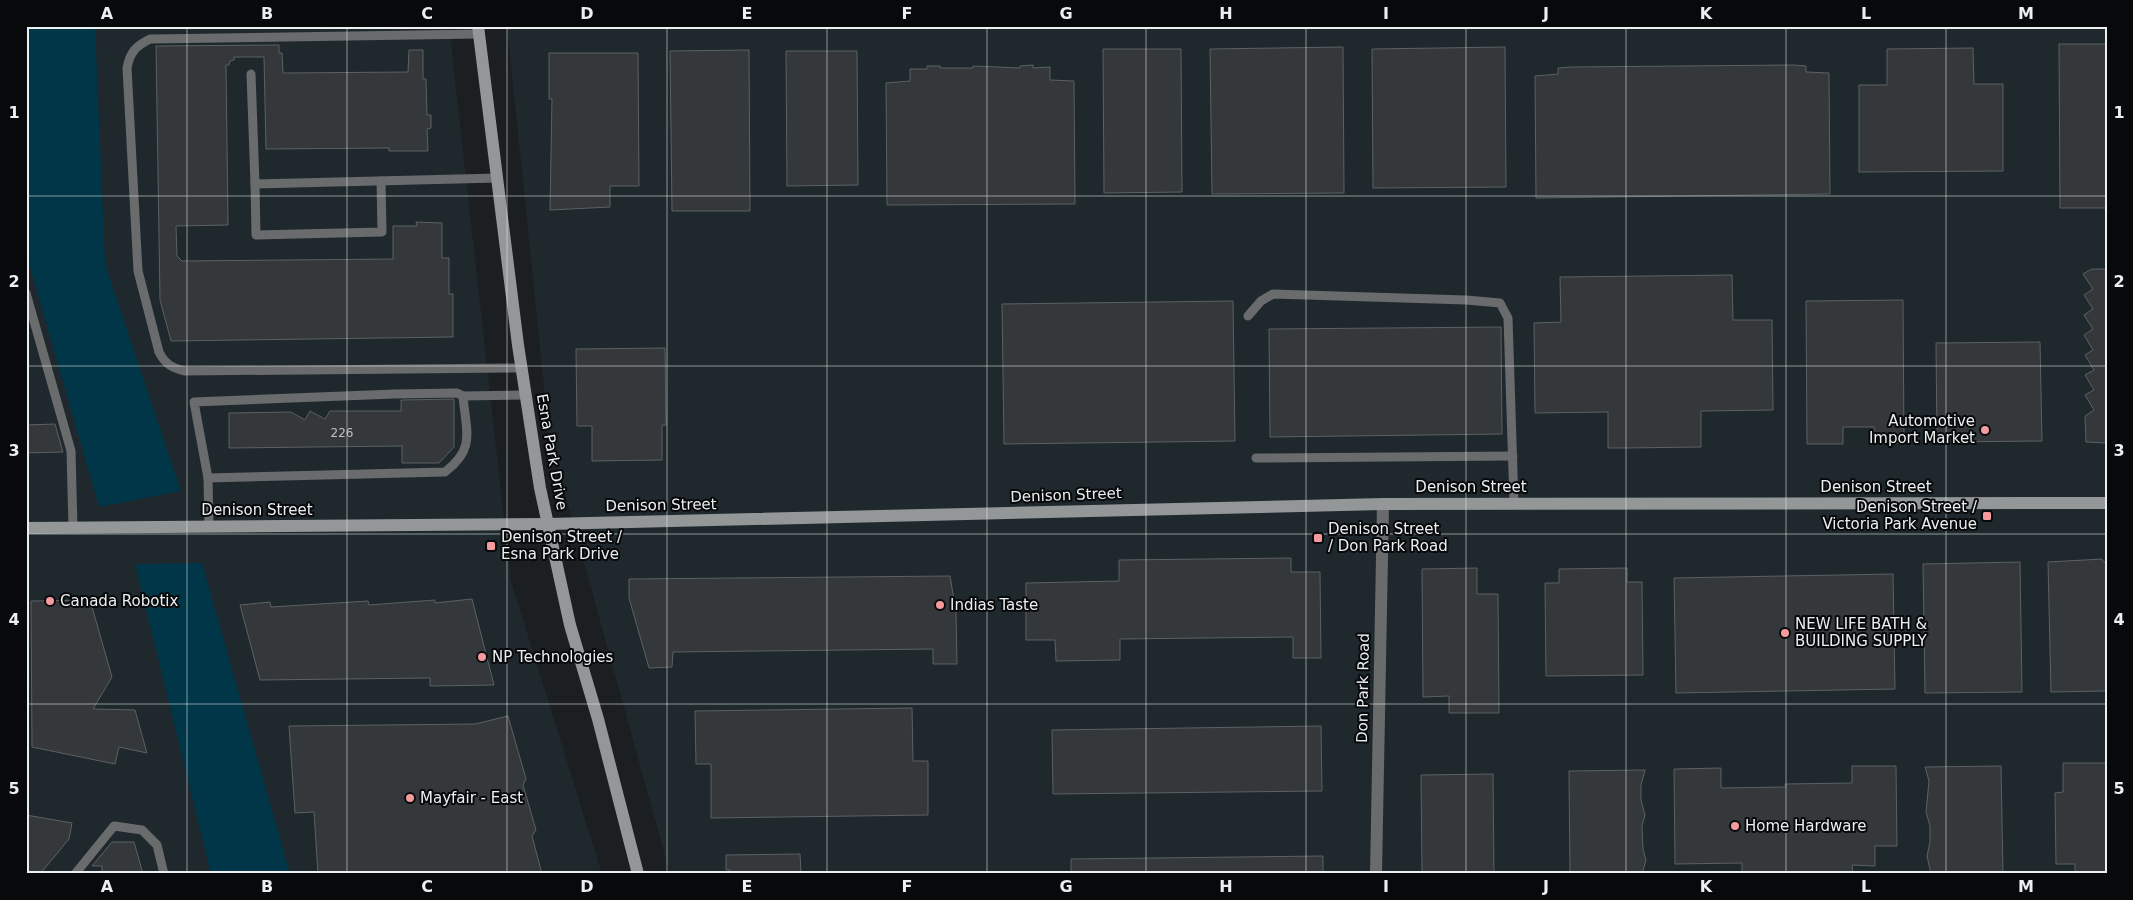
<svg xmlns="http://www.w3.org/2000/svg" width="2133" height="900" font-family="'DejaVu Sans',sans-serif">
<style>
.built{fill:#1e282d}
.green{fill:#013648}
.building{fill:#34383a;stroke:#5c6163}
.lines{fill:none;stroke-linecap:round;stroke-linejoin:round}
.lane{stroke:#696b6c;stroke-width:9}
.street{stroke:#696b6c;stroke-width:12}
.secondary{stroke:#939798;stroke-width:12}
.grid{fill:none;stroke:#eceff0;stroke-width:1;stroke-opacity:0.55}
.poi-dot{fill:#f59b9d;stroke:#07090a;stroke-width:2}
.labels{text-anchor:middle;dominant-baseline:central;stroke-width:4;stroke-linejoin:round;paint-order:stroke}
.number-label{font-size:12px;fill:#bec1c2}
.poi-label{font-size:15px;fill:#eceff0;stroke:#07090a;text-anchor:start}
.street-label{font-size:15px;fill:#eceff0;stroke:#07090a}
.neatline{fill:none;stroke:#eceff0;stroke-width:2}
.grid-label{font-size:16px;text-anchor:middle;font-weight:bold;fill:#eceff0}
</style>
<rect width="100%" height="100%" fill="#1b1f21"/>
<g class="built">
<path d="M26 26H449L511 581 602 874H26Z"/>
<path d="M507 26H2107V874H670L549 436Z"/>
</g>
<g class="green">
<path d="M26 26H95L105 264 181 491 99 507 30 267 26 214Z"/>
<path d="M202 563 290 874H211L135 564Z"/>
</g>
<g class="building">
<path d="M2059 44H2107V208H2060Z"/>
<path d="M279 45V53H282L283 73 408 72 409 50H423V79H426L427 115H431V128L427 129 428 151H389V148L266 149 264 57H234V60L230 61 229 65H226L228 225 176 226 177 256 182 261 393 259V226H417L416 222 442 223V258H449V294H453V337L171 341 160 300 156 46Z"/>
<path d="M1343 47 1344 193 1212 194 1210 49Z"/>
<path d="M1505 47 1506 187 1373 188 1372 49Z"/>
<path d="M1973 48 1974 84H2003V171L1859 172V85H1887V49Z"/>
<path d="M1103 49H1181L1182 192 1104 193Z"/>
<path d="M749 50 750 211H672L670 51Z"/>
<path d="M786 51H857L858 185 787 186Z"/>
<path d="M549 53H638L639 186H610V207L550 210 552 99H549Z"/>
<path d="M1033 65V68L1050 67V80L1074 81 1075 204 887 205 886 83 910 81V69H927V66H940V68H973V66L1020 68V66Z"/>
<path d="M1793 65 1806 66V72L1829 73 1830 194 1536 198 1535 76 1558 74V68L1571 67Z"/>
<path d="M2092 269H2107V443L2086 442 2085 416 2094 410 2085 395 2094 390 2085 375 2094 370 2085 355 2093 350 2084 335 2093 329 2084 315 2093 309 2084 295 2093 289 2083 274Z"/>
<path d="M1732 275 1733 320H1772L1773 410 1701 411V447L1624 448H1608V412L1535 413 1534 323 1561 322 1560 277Z"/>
<path d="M1903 300 1904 443 1874 444V427H1843V444H1807L1806 301Z"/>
<path d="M1233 301 1235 441 1004 444 1002 304Z"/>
<path d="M1501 327 1502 434 1270 437 1269 329Z"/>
<path d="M2040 342 2042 441 1937 442 1936 343Z"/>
<path d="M665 348 666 425H662V460L592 461V426H577L576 349Z"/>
<path d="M454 399V447L439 463H402V446L229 448V413L291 412 305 420 310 411 325 419 330 411H401V400Z"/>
<path d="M55 424 63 452 26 453V425Z"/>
<path d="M1291 558V572H1320L1321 658H1293V637L1120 639V660L1056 661 1055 640H1026V583L1119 581V560Z"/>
<path d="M2102 559 2103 562H2107V691L2051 692 2048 562Z"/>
<path d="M2020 562 2022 692 1925 693 1923 564Z"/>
<path d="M1477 568V594H1498L1499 713H1449V696L1423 697 1422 569Z"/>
<path d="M1627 568V582H1642L1643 675 1546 676 1545 583H1559V569Z"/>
<path d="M1893 574 1895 689 1676 693 1674 578Z"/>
<path d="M950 576 956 612 957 664H933V649L673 652 672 667 649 668 629 598V579Z"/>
<path d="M472 599 494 685 430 686V678L260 680 240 605 270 602 271 607 368 601 369 605 435 600V603Z"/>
<path d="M90 600 112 677 93 709 135 710 147 753 119 747 115 764 32 747 31 601Z"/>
<path d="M912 708 913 761H928V815L711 818V764H696L695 711Z"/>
<path d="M508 716 526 779 523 785 536 830 532 836 542 874H318L314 812 295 813 289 726 475 724Z"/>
<path d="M1321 726 1322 791 1053 794 1052 730Z"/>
<path d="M2063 763H2107V874H2075V864H2056L2055 793 2063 792Z"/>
<path d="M1852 766H1896L1897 846H1875V866L1852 865 1853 874H1742V863L1675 864 1674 769 1721 768V788L1786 787 1785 784 1852 783Z"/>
<path d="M2001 766 2003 874H1931L1927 856 1930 842V826L1926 812 1929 781 1925 767Z"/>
<path d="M1645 770 1641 785V800L1645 815 1642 826 1643 849 1646 860 1642 874H1570L1569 771Z"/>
<path d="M1493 774 1494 874H1422L1421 775Z"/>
<path d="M26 815 72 823 69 839 40 874H26Z"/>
<path d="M112 842H134L143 874H102V866H92Z"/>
<path d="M800 854 801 874H730V870H726V855Z"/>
<path d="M1323 856V874H1071V859Z"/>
</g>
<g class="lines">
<g class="lane">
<path d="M479 34 150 39C136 46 130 52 127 68L138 271 159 352C165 364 172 368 185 371L521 368"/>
<path d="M251 74 255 184 498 178"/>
<path d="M255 184 256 235 382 232 381 181"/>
<path d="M26 293 71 451 73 528"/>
<path d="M1248 316 1261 301 1273 294 1466 300 1500 303 1508 318 1514 503"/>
<path d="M1256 458 1513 456"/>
<path d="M208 478 194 402 394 394 457 393 463 396"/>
<path d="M209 527 208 478 445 472C476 448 466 432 463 396L525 395"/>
<path d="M75 874 114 826 142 830 157 845 164 874"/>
</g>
<path class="street" d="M1376 874 1383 504"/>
<g class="secondary">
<path d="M478 26 518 345 540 488 570 625 598 719 638 874"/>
<path d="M26 528 548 524 1383 504 2107 503"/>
</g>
</g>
<path class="grid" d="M187 26V874M347 26V874M507 26V874M667 26V874M827 26V874M987 26V874M1146 26V874M1306 26V874M1466 26V874M1626 26V874M1786 26V874M1946 26V874M26 196H2107M26 366H2107M26 534H2107M26 704H2107"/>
<g class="poi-dot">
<circle cx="1985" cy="430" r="5"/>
<rect x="1982" y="511" width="10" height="10" rx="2.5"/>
<rect x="1313" y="533" width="10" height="10" rx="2.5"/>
<rect x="486" y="541" width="10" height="10" rx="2.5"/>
<circle cx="50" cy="601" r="5"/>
<circle cx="940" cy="605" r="5"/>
<circle cx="1785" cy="633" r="5"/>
<circle cx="482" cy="657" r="5"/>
<circle cx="410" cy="798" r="5"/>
<circle cx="1735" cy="826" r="5"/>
</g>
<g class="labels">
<g class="number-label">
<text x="342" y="433">226</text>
</g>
<g class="poi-label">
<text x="1975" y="421" text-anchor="end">Automotive<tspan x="1975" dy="17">Import Market</tspan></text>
<text x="1977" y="507" text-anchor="end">Denison Street /<tspan x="1977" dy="17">Victoria Park Avenue</tspan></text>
<text x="1328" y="529">Denison Street<tspan x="1328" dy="17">/ Don Park Road</tspan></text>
<text x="501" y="537">Denison Street /<tspan x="501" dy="17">Esna Park Drive</tspan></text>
<text x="60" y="601">Canada Robotix</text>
<text x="950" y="605">Indias Taste</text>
<text x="1795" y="624">NEW LIFE BATH &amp;<tspan x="1795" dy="17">BUILDING SUPPLY</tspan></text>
<text x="492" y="657">NP Technologies</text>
<text x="420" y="798">Mayfair - East</text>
<text x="1745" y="826">Home Hardware</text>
</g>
<g class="street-label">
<text transform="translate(552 452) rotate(80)">Esna Park Drive</text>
<text x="1471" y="487">Denison Street</text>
<text x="1876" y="487">Denison Street</text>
<text transform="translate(1066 495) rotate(-2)">Denison Street</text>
<text transform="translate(661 505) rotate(-1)">Denison Street</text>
<text x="257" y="510">Denison Street</text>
<text transform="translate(1363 688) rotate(-89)">Don Park Road</text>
</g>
</g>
<rect width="2133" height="900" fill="none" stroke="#07090a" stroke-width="55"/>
<rect x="28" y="28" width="2078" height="844" class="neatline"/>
<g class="grid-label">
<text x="107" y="19">A</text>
<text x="267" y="19">B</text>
<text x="427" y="19">C</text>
<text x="587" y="19">D</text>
<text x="747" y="19">E</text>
<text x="907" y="19">F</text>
<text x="1066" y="19">G</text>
<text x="1226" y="19">H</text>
<text x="1386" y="19">I</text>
<text x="1546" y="19">J</text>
<text x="1706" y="19">K</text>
<text x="1866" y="19">L</text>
<text x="2026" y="19">M</text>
<text x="14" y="118">1</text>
<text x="2119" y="118">1</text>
<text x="14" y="287">2</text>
<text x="2119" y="287">2</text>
<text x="14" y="456">3</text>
<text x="2119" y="456">3</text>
<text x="14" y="625">4</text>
<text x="2119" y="625">4</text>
<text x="14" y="794">5</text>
<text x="2119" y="794">5</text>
<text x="107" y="892">A</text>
<text x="267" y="892">B</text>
<text x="427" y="892">C</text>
<text x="587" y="892">D</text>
<text x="747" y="892">E</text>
<text x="907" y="892">F</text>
<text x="1066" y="892">G</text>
<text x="1226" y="892">H</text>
<text x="1386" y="892">I</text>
<text x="1546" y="892">J</text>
<text x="1706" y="892">K</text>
<text x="1866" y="892">L</text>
<text x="2026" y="892">M</text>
</g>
</svg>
